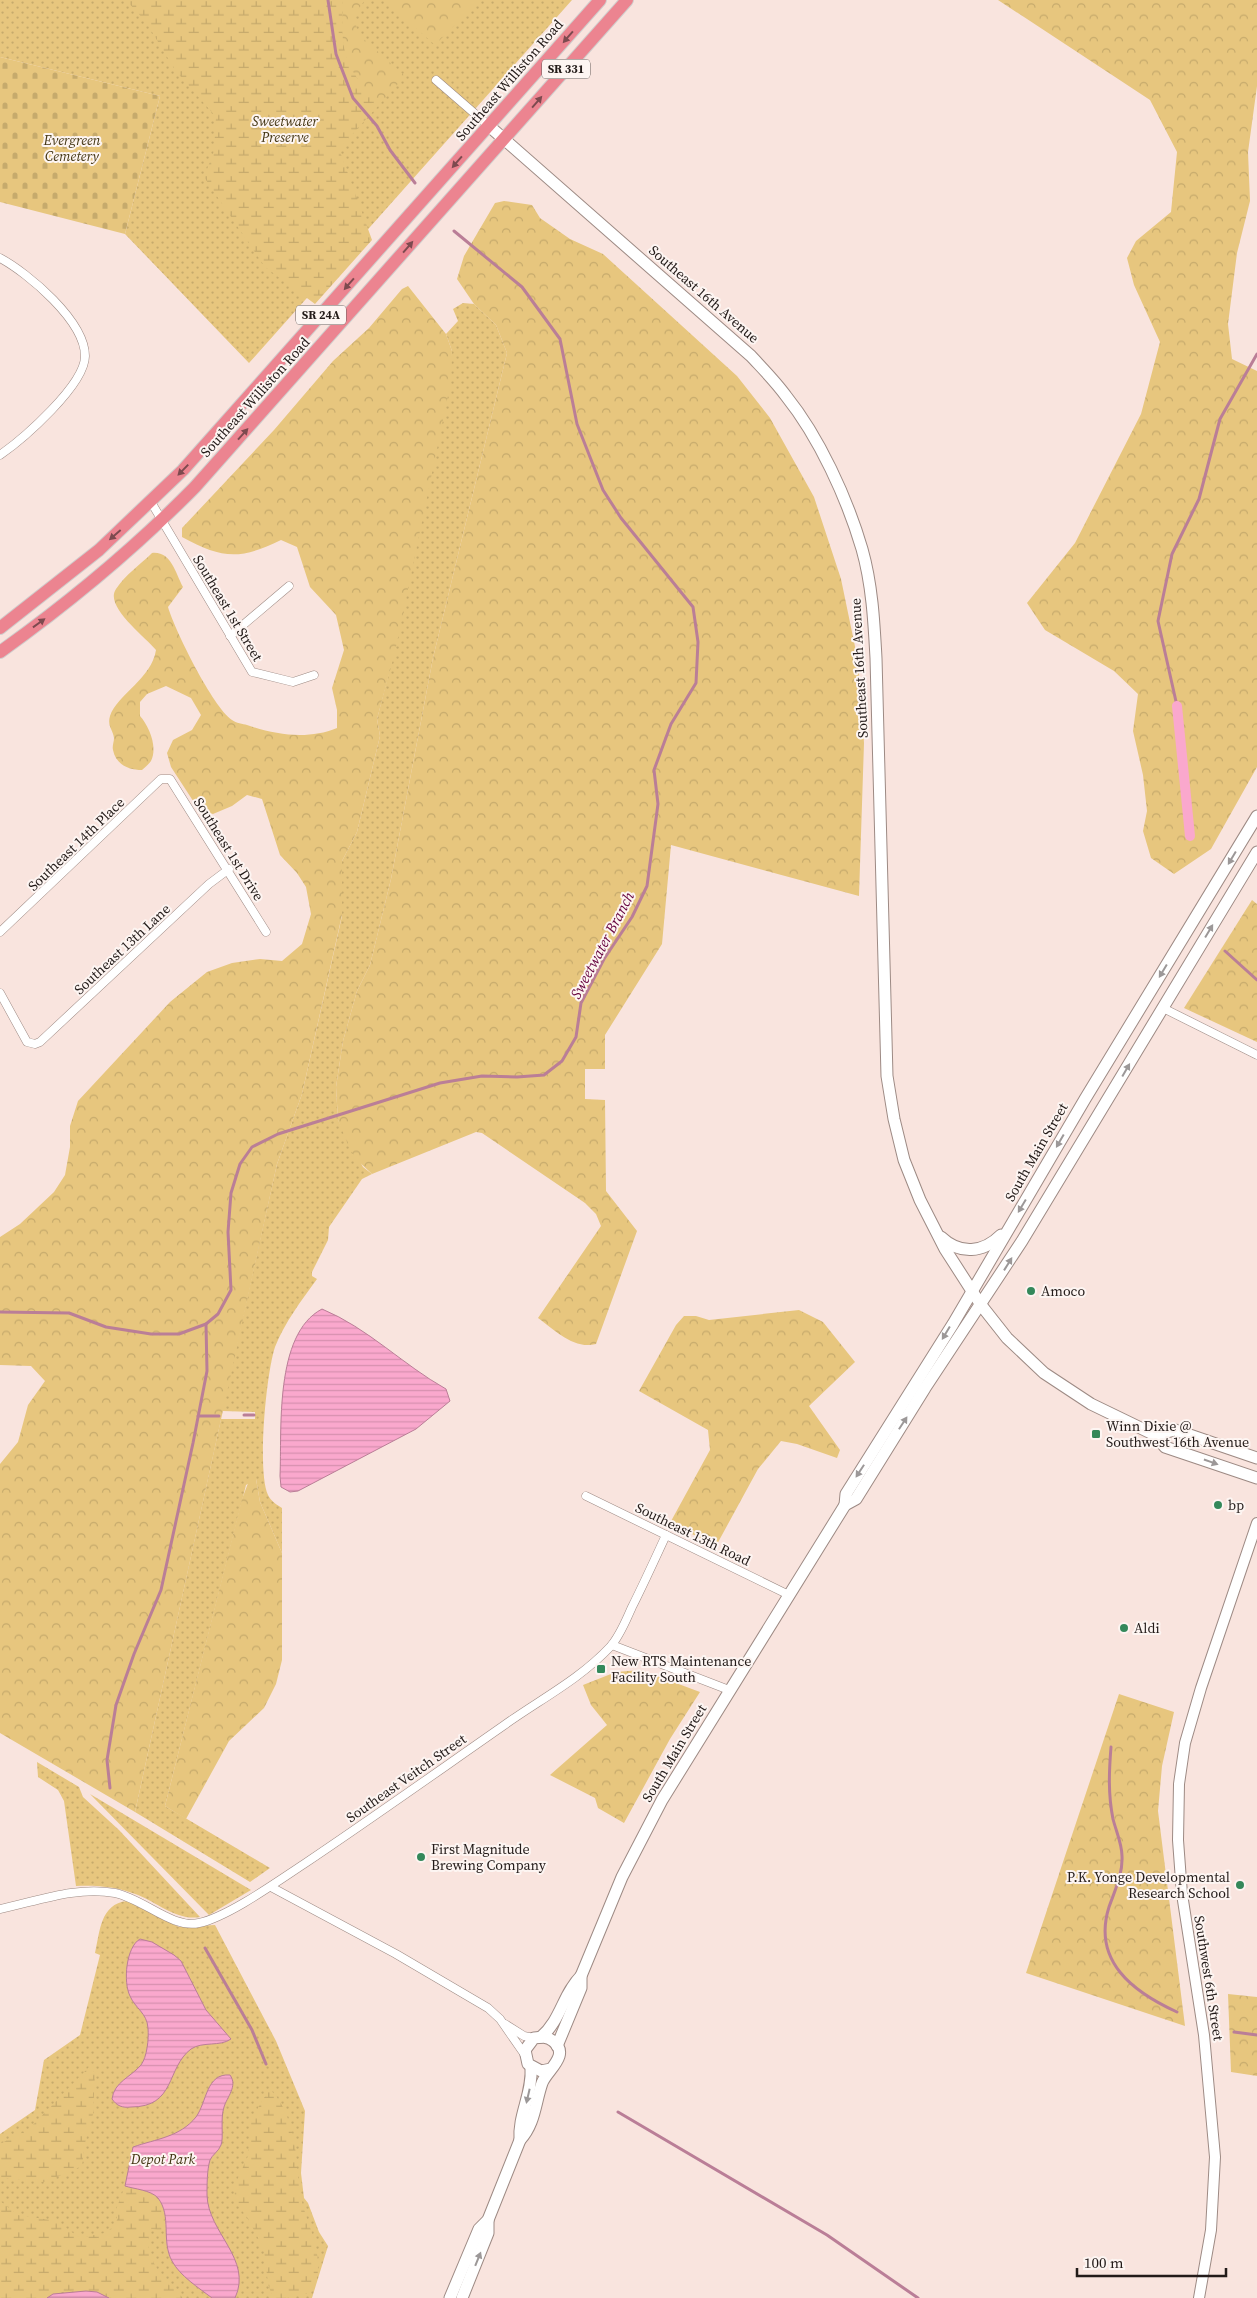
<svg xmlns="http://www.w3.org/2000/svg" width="1257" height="2298" font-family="'Source Serif 4',serif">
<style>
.green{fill:url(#green-dots)}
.forest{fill:url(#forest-crowns)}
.wetland{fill:url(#wetland-marsh)}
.cemetery{fill:url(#cemetery-stones)}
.water{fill:url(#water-rules);stroke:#ba7e97}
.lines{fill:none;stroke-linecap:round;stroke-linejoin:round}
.stream{stroke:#ba7e97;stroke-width:3}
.canal{stroke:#faa8cd;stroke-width:10}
.minor-casing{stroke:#9d8a84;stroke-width:9}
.tertiary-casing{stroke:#9d8a84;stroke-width:12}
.secondary-casing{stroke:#9d8a84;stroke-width:13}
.trunk-casing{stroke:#cfcdcc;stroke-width:14}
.minor{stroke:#fff;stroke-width:8}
.tertiary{stroke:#fff;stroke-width:10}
.secondary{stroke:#fff;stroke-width:11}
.trunk{stroke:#ec8490;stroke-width:12}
.oneway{fill:#7d4a4f}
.oneway2{fill:#9c9898}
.poi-dot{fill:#34885a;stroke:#fdf5f2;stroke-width:2}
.labels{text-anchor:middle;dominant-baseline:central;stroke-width:4;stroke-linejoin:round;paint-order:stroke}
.shield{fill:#fdf5f2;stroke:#645c5a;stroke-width:1}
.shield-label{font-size:12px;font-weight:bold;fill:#231b19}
.street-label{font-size:14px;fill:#231b19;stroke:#fdf5f2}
.park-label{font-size:14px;font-style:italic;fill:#433512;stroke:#fdf5f2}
.poi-label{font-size:14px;fill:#231b19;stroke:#fdf5f2;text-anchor:start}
.water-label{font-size:15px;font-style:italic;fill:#670540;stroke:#fdf5f2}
</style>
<defs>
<pattern id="green-dots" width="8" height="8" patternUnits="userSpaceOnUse" patternTransform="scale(1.25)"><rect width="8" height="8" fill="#e7c67e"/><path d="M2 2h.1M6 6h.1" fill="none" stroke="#c6aa6c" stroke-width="1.8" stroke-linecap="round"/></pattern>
<pattern id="forest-crowns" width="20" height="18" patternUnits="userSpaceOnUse" patternTransform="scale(1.25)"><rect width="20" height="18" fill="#e7c67e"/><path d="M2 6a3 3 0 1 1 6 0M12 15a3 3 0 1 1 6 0" fill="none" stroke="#c6aa6c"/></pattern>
<pattern id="wetland-marsh" width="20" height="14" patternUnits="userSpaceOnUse" patternTransform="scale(1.25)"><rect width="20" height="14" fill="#e7c67e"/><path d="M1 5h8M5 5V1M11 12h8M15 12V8" fill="none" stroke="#c6aa6c"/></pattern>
<pattern id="cemetery-stones" width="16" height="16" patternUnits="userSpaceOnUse" patternTransform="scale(1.25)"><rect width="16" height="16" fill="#e7c67e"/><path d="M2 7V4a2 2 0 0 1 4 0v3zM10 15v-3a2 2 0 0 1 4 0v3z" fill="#c6aa6c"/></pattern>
<pattern id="water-rules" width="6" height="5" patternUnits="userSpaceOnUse" patternTransform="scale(1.25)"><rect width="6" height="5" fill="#faa8cd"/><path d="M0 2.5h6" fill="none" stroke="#d690af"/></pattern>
</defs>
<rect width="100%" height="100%" fill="#f9e4de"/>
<g class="green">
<path d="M0 0H572L249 363 125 234 160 96 0 57Z"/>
<path d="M463 303 474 304 496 325 507 353 433 658 391 879 370 965 357 991 343 1041 336 1087 338 1120 363 1167 372 1174 362 1179 329 1227 328 1240 312 1272V1276L317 1279C301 1301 285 1322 275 1347 266 1374 257 1471 268 1495 271 1501 277 1505 282 1508V1553L260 1502 256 1479 246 1485 165 1806 270 1868 250 1882 135 1812 221 1419H255V1412L222 1411 277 1164 302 1094 342 916V861L357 832 380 736 377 719 395 649 452 351 446 334 458 321 453 309Z"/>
<path d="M37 1762 79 1787 83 1797 119 1830 200 1917C177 1921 158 1903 138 1895 118 1887 98 1885 76 1886L64 1801 58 1790 38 1777Z"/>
<path d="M90 1794 251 1890 209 1915Z"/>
<path d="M127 1901 179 1927 215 1925 276 2041 305 2111 301 2173 304 2198 308 2203 319 2232 328 2246 312 2298H0V2134L35 2110 44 2060 80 2035 100 1955 95 1953C100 1932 100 1904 127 1901Z"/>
</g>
<g class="forest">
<path d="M343 0H365L354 15 358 34 405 76 378 106C372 95 364 89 357 78 339 52 342 30 343 0Z"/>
<path d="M384 0H419L429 2 433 0H479L435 45Z"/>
<path d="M998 0H1257V86L1248 152 1250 201 1237 253 1228 324 1232 359 1257 371V767L1211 849 1174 874 1151 858 1143 831 1147 811 1143 775 1133 731 1138 694 1114 671 1045 630 1027 603 1075 543 1141 414 1160 342 1134 285 1127 258 1136 241 1171 212 1177 152 1150 100Z"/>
<path d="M504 201 532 205 540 218 570 239 603 254 737 376 770 418 814 497 841 579 858 661 864 743 859 896 671 845 662 944 605 1035V1069H585V1099L605 1100 606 1191 637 1231 596 1344C574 1350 555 1330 538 1318L601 1226 596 1214 585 1203 482 1133 476 1132 372 1174 356 1159 349 1147 338 1120 336 1087 343 1041 357 991 370 965 391 879 433 658 507 353 496 325 474 304 457 279 464 256 495 203Z"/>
<path d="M408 286 446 334 452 351 451 381 395 652 377 719 380 736 357 832 342 861V915L302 1094 277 1164 135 1812 0 1733V1464L18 1442 28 1405 45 1381 31 1366 0 1365V1237L20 1224 54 1192 65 1175 70 1147V1126L78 1101 170 1002 207 972 232 963 260 959 282 961 302 944 311 914 306 887 297 873 280 855 262 799 247 795 232 806 213 814 199 810 171 767 167 753 173 740 192 730 201 715 191 698 166 686 147 694 140 702V716C149 726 158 747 151 761 149 764 144 768 142 770 129 770 116 765 113 750 112 746 114 742 114 738 113 730 107 726 110 716 117 695 152 678 156 650 144 636 104 606 116 589 125 575 141 564 152 553 171 551 175 572 183 587L168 607C175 631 213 707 232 720 236 723 243 724 247 725 276 735 308 740 337 728V710L332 688 344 650 336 615 310 587 297 547 281 540C240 560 222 559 182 537V528L274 430 333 361 369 328 402 289Z"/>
<path d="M1252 900 1257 904V1042L1184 1008Z"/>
<path d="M799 1310 823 1322 855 1362 809 1406 840 1450 837 1458 797 1444 781 1441 758 1469 716 1546 670 1523 710 1450 708 1430 639 1391 676 1325 684 1316H696L709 1320Z"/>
<path d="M250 1478 256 1479 260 1502 282 1553V1660L276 1684 264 1708 229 1741 186 1819 165 1806 242 1499Z"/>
<path d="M641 1670 700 1692 670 1739 624 1823 598 1808 595 1798 550 1775 607 1725 591 1705 583 1685 616 1672Z"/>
<path d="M1119 1694 1174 1712 1162 1766 1158 1811 1185 2026 1026 1973Z"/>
<path d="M1228 1994 1257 1997V2076L1231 2072Z"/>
</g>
<g class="wetland">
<path d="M126 0H343C341 29 340 53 357 78 364 89 372 95 378 106L339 149 372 240 315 304 265 267 204 177 214 151 216 117 175 70 146 22Z"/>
<path d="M89 2067 95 2073 93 2114 85 2143 82 2166 46 2182 0 2178V2144L29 2129Z"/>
<path d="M270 2089C280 2100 286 2111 290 2125 298 2148 296 2174 301 2198 306 2221 319 2244 318 2268 318 2278 315 2285 310 2293L287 2298H273L268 2284 264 2249 247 2217 236 2203 234 2187 248 2156 251 2122 260 2104Z"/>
<path d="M125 2186C131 2188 136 2188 141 2189 159 2193 170 2215 163 2231L152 2229 149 2231C143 2258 165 2281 183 2298H109C94 2289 61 2288 47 2298H0V2201L18 2215 57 2221 77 2236 84 2237 105 2233 113 2227 117 2220V2207Z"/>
</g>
<path class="cemetery" d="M0 57 160 96 125 234 0 202Z"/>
<g class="water">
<path d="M322 1309C368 1328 403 1365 446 1389L450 1401 416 1429 298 1491 290 1492 281 1487 280 1476C282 1430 274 1334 322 1309Z"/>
<path d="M140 1939 152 1942 174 1955 181 1961 206 2010 231 2039C220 2047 203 2041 191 2049 166 2068 176 2107 131 2107 122 2108 117 2106 112 2099 114 2082 131 2077 141 2065 147 2057 149 2039 148 2028 147 2013 135 2008 130 1996 123 1982 126 1947 140 1939Z"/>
<path d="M230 2075C238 2086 227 2097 224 2107 220 2119 224 2138 221 2145 219 2151 212 2155 210 2160 207 2170 207 2185 207 2195 208 2233 253 2259 235 2298H212C199 2288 180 2276 172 2261 161 2241 172 2216 158 2198 151 2190 134 2189 125 2186L133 2147C156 2139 180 2137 196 2117 207 2102 206 2073 230 2075Z"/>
<path d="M86 2291 97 2292 109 2298H47L53 2294Z"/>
</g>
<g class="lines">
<g class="stream">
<path d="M328 0 336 54 353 98 377 126 390 150 415 183"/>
<path d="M1177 706 1158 621 1172 554 1199 499 1220 419 1257 354"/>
<path d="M1225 951 1257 980"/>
<path d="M0 1312 69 1313 106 1327 151 1334H179L206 1324 218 1314 231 1290 228 1232 231 1193 240 1164 252 1147 278 1134 440 1083 482 1076 517 1077 544 1075 562 1061 576 1037 581 1003 604 959 632 917 647 886 658 804 654 770 671 724 696 683 698 642 693 607 621 518 603 490 577 424 560 339 522 287 454 231"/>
<path d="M244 1415H254"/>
<path d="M198 1416H219"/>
<path d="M1111 1747C1109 1772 1108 1794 1113 1819 1116 1831 1122 1844 1122 1856 1123 1874 1115 1890 1109 1907 1092 1961 1133 1992 1177 2012"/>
<path d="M110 1788 107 1760 116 1705 134 1654 161 1590 193 1443 207 1371 206 1324"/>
<path d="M205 1948 252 2030 266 2064"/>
<path d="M1234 2032 1257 2035"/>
<path d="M618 2112 827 2235 918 2298"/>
</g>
<path class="canal" d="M1177 706 1190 836"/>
<g class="minor-casing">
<g id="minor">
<path d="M436 80 489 126"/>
<path d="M0 258C28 273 85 321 85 356 85 385 23 439 0 455"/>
<path d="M151 502 252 672 293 682 314 675"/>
<path d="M230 636 289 586"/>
<path d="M0 932 161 779H170L266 932"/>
<path d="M0 993 27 1042 35 1044 40 1042 209 884 229 869"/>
<path d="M1163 1008 1257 1055"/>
<path d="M586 1496 789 1595"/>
<path d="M612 1645 729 1690"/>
<path d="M271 1887 396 1954 488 2008 500 2019 525 2055"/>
<path d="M0 1909C38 1901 76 1886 115 1893 144 1899 172 1929 199 1923 228 1917 278 1881 304 1864 371 1819 437 1772 503 1726 539 1700 579 1680 610 1647 620 1636 626 1620 632 1607 644 1583 655 1559 666 1535"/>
<path d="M505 2024 524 2036 534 2038"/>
</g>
</g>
<g class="tertiary-casing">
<path id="tertiary" d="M1199 2298 1211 2230 1215 2157 1204 2035 1182 1894 1178 1840 1179 1784 1185 1743 1201 1688 1257 1523"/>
</g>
<g class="secondary-casing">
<g id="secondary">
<path d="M489 126 751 356C763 369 776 382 786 396 819 437 847 498 862 549 872 584 874 621 876 658L887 1076 894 1119 904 1160 920 1200 945 1249 981 1305 1007 1338 1044 1373 1091 1404 1155 1435 1165 1447 1257 1478"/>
<path d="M941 1237C960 1255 983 1253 1001 1235"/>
<path d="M1155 1435 1175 1430 1257 1458"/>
<path d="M845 1505 846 1494 953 1324 1085 1099 1257 816"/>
<path d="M541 2037C561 2020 563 1994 581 1976"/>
<path d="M557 2046 581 1988V1976L622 1877 662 1800 845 1505 856 1499 925 1388 1022 1241 1257 852"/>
<path d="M520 2140C518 2115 533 2093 531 2067"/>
<path d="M450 2298 479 2229 488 2220 520 2140C535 2124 535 2103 542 2083 547 2070 571 2055 553 2041 547 2036 541 2037 534 2038L525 2050 528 2064 541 2071 551 2069"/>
<path d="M462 2298 488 2233V2220"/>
</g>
</g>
<g class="trunk-casing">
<g id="trunk">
<path d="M0 628 99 550 183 470 600 0"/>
<path d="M0 652C70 602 135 548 195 487L627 0"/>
</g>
</g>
<use href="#minor" class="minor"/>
<use href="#tertiary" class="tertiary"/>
<use href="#secondary" class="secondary"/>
<use href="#trunk" class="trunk"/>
</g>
<defs><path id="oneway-solid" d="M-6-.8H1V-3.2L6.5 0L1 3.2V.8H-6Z" transform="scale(1.25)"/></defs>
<g class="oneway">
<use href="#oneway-solid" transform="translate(568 37) rotate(131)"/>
<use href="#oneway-solid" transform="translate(537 102) rotate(-49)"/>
<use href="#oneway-solid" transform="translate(457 162) rotate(131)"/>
<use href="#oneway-solid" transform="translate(408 247) rotate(-49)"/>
<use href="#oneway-solid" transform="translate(349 284) rotate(131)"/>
<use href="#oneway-solid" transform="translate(243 434) rotate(-48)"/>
<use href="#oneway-solid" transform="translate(183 470) rotate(134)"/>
<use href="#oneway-solid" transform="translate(115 535) rotate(139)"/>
<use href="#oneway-solid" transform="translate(39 623) rotate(-36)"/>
</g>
<g class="oneway2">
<use href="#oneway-solid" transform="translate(1232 858) rotate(121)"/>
<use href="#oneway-solid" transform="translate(1209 931) rotate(-59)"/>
<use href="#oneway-solid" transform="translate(1163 971) rotate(121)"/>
<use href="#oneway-solid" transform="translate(1126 1070) rotate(-60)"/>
<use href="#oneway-solid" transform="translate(1060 1141) rotate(120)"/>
<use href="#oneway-solid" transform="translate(1022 1206) rotate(121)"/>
<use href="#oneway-solid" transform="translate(1008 1264) rotate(-58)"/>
<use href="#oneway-solid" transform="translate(946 1333) rotate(121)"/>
<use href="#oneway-solid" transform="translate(903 1423) rotate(-57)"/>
<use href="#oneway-solid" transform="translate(1211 1462) rotate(19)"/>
<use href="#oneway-solid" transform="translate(860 1471) rotate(123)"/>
<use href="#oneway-solid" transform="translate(528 2096) rotate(103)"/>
<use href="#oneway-solid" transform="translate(478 2259) rotate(-68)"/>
</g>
<g class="poi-dot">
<circle cx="1031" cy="1291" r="5"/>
<rect x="1091" y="1429" width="10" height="10" rx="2.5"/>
<circle cx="1218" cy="1505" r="5"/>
<circle cx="1124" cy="1628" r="5"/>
<rect x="596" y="1664" width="10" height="10" rx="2.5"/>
<circle cx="421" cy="1857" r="5"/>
<circle cx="1240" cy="1885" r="5"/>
</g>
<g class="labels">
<g class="shield">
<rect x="542" y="59.5" width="48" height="19" rx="4"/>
<rect x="296" y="305.5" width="50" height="19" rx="4"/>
</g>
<g class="shield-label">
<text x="566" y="69">SR 331</text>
<text x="321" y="315">SR 24A</text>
</g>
<g class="street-label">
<text transform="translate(509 80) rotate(-49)">Southeast Williston Road</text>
<text transform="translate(704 294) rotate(41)">Southeast 16th Avenue</text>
<text transform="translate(255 397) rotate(-48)">Southeast Williston Road</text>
<text transform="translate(228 608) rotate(59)">Southeast 1st Street</text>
<text transform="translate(859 668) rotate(-93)">Southeast 16th Avenue</text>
<text transform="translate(76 844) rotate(-44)">Southeast 14th Place</text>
<text transform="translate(229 849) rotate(58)">Southeast 1st Drive</text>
<text transform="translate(122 949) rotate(-43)">Southeast 13th Lane</text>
<text transform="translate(1036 1152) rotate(-60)">South Main Street</text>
<text transform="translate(693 1534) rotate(26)">Southeast 13th Road</text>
<text transform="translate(674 1753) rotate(-59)">South Main Street</text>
<text transform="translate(406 1778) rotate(-35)">Southeast Veitch Street</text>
<text transform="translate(1209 1978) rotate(81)">Southwest 6th Street</text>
</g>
<g class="park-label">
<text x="285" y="121">Sweetwater<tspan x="285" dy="16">Preserve</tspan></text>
<text x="72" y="140">Evergreen<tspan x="72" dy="16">Cemetery</tspan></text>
<text x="163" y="2159">Depot Park</text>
</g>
<g class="poi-label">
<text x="1041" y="1291">Amoco</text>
<text x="1106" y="1426">Winn Dixie @<tspan x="1106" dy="16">Southwest 16th Avenue</tspan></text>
<text x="1228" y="1505">bp</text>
<text x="1134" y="1628">Aldi</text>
<text x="611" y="1661">New RTS Maintenance<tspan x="611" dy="16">Facility South</tspan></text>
<text x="431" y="1849">First Magnitude<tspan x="431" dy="16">Brewing Company</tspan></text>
<text x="1230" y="1877" text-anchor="end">P.K. Yonge Developmental<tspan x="1230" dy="16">Research School</tspan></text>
</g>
<g class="water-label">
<text transform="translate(602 945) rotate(-62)">Sweetwater Branch</text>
</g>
</g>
<path d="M1077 2268v8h149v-8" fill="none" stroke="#231b19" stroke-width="2.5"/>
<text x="1084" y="2268" font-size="15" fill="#231b19" stroke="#fdf5f2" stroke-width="4" paint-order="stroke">100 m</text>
</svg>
